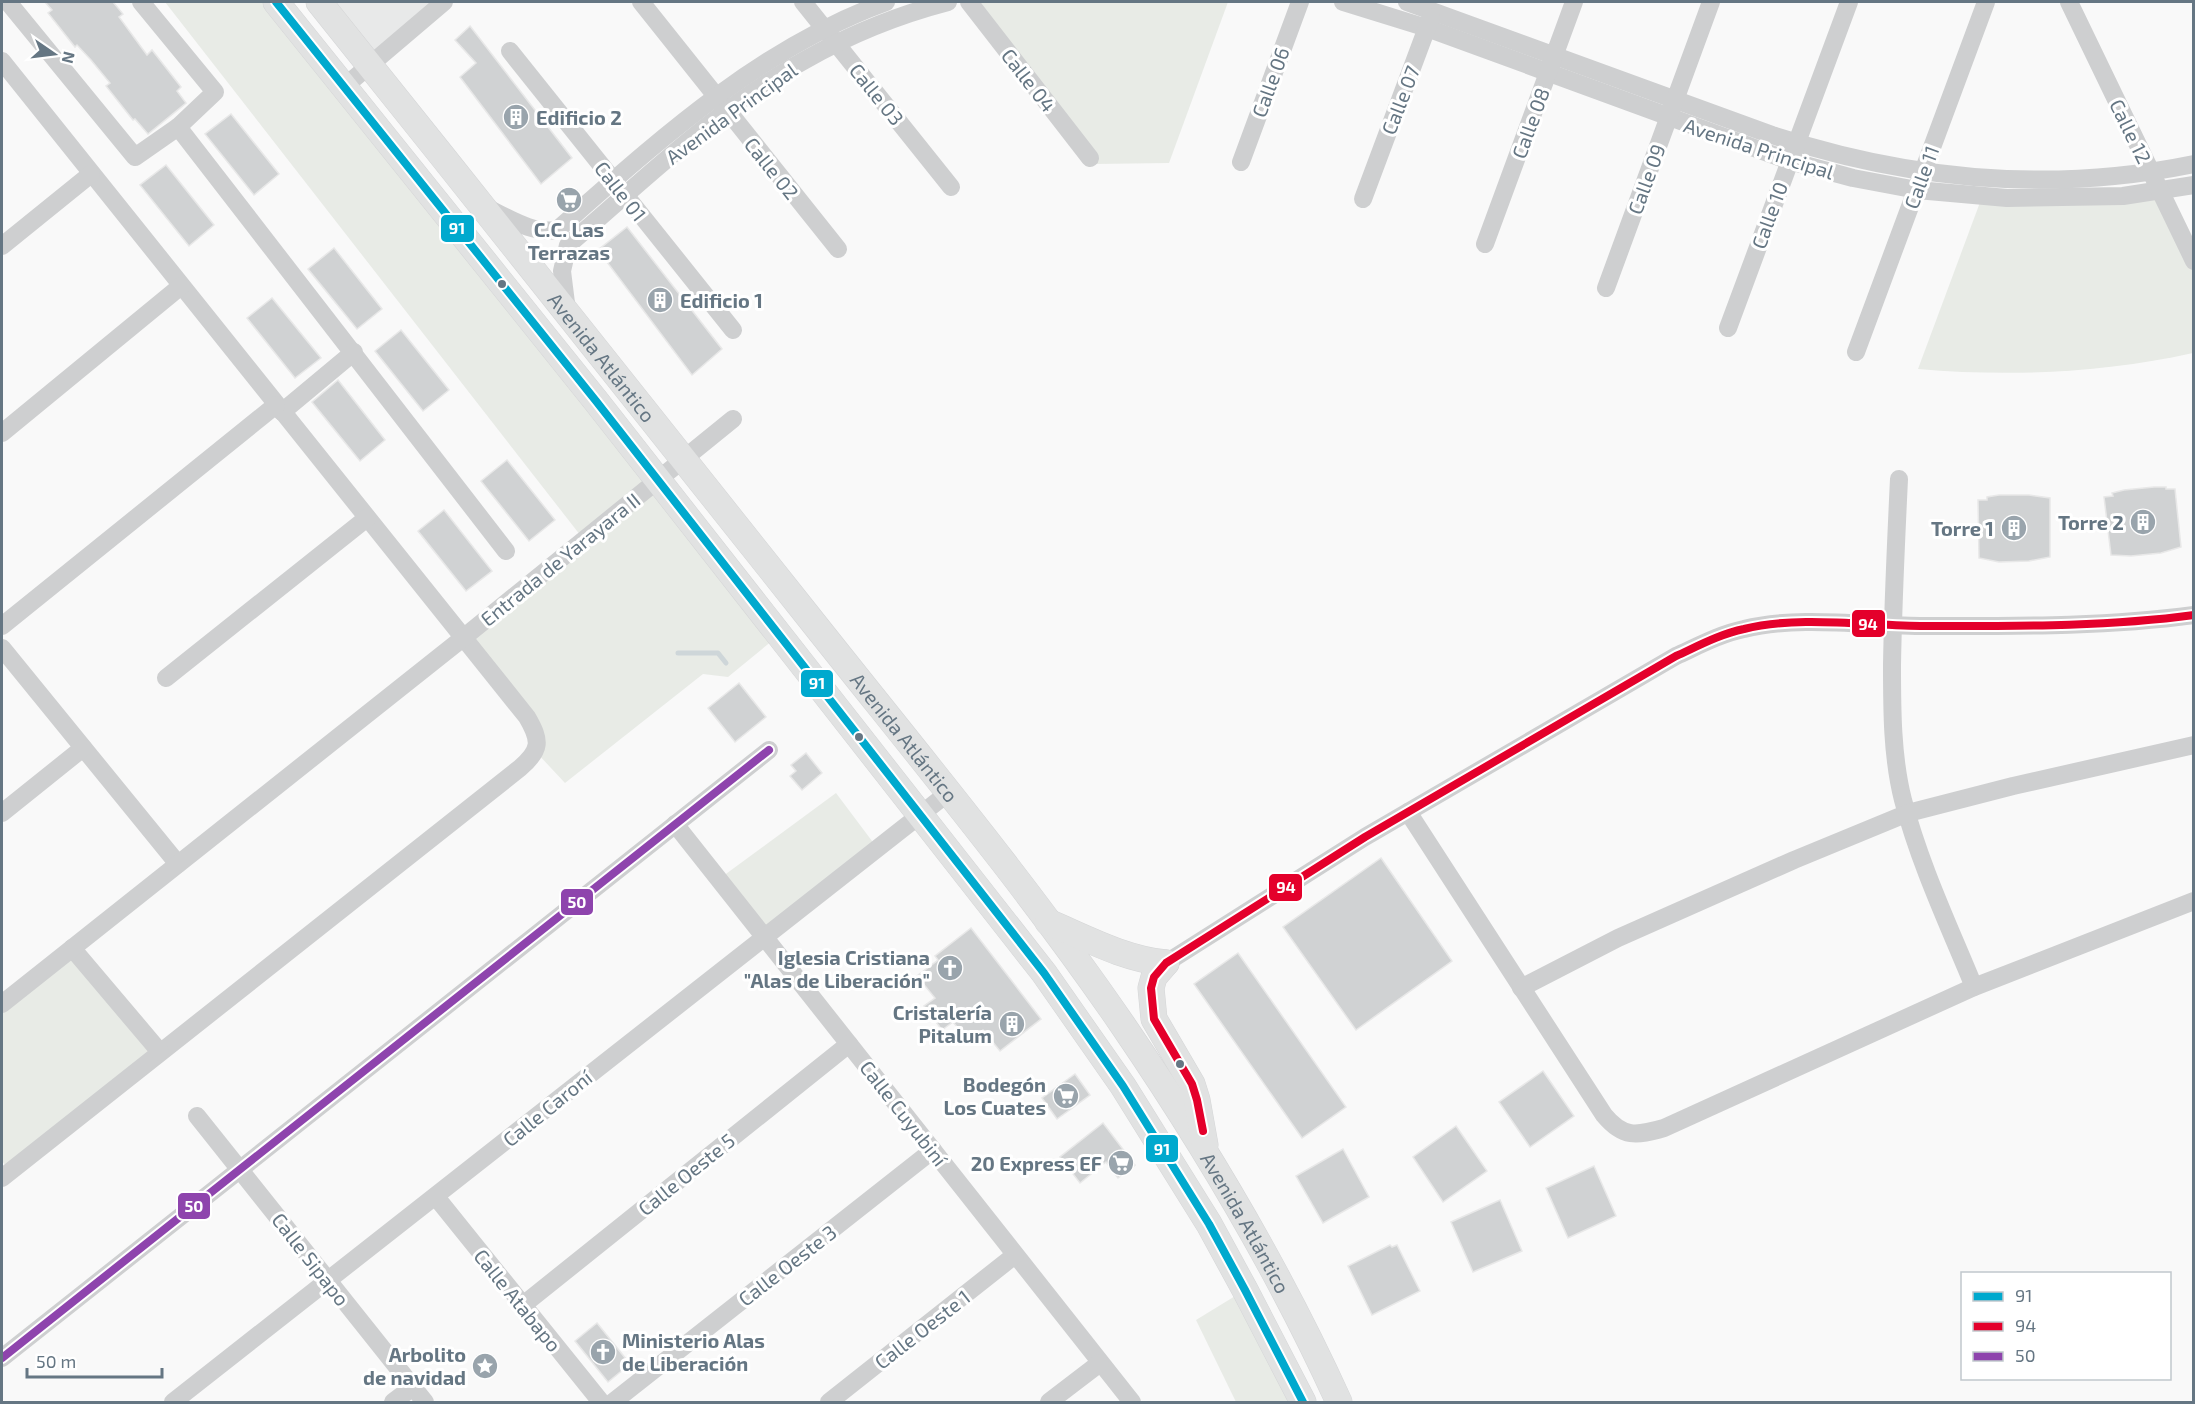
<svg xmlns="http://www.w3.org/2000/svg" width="2195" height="1404" font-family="'Exo 2',sans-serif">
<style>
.built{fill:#e8e9e9}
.green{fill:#e8ebe6}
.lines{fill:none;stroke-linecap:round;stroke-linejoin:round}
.stream{stroke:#ced6d9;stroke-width:5}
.building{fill:#d0d2d3;stroke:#e8e8e8;stroke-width:1.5}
.secondary-casing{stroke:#d5d6d7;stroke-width:27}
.minor{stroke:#cecfd0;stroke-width:18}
.secondary{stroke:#e1e2e2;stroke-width:26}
.bus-1-casing{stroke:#fff;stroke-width:12}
.bus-2-casing{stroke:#fff;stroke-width:12}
.bus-3-casing{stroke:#fff;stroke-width:12}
.bus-1{stroke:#00a9ce;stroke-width:8}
.bus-2{stroke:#e4002b;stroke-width:8}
.bus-3{stroke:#8e44ad;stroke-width:8}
.bus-dot{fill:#657683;stroke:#fff;stroke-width:2}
.labels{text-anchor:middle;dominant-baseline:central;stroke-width:6;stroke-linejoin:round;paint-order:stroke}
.street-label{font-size:20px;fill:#657683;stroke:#fff}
.poi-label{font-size:20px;font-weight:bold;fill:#657683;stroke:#fff;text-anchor:end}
.line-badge{stroke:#fff;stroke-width:2}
.badge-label{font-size:16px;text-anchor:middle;font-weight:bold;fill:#fff}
</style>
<rect width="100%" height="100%" fill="#f9f9f9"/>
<path class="built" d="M319 2H444L370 65Z"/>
<g class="green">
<path d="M165 2H276L778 636 728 677 703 674 565 783 536 752 537 745 463 638 584 540Z"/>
<path d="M969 2H1228L1169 163 1095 164Z"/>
<path d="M2159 191 2193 261V353C2103 373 2011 377 1918 369L1982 197Z"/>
<path d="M836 793 878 849 766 936 719 879Z"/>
<path d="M72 948 160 1052 10 1171 2 1161V1004Z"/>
<path d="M1245 1290 1303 1402H1236L1196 1320Z"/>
</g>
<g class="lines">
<path class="stream" d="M678 653H718L726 663"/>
</g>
<g class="building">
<path d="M45 2H113L123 14 119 17 147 55 152 50 181 87 177 91 186 103 148 134 135 119 133 120 106 86 110 83 91 60 77 45 75 47 48 13 52 10Z"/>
<path d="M470 26 572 158 541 184 460 77 476 63 455 40Z"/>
<path d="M231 114 279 174 254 195 205 134Z"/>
<path d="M166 165 214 225 189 246 140 185Z"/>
<path d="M627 227 722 349 692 375 598 250Z"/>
<path d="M334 248 382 309 357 329 308 269Z"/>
<path d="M272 298 321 358 295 378 247 318Z"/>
<path d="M401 330 449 390 423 411 375 351Z"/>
<path d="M338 380 385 440 360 461 312 402Z"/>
<path d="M507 460 555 520 529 541 481 481Z"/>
<path d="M2154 487H2166V489H2175L2181 547 2161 553 2131 556 2111 555 2104 497 2113 496 2112 493 2124 490Z"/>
<path d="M1999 495H2029L2050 498V557L2029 561 1999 562 1979 558 1978 500H1987V497Z"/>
<path d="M444 510 492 571 466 591 418 531Z"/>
<path d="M739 683 766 717 735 742 708 708Z"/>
<path d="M806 753 822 773 802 790 790 776 796 771 791 765Z"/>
<path d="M1381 858 1452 961 1356 1030 1283 927Z"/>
<path d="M971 928 1041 1019 1000 1051 983 1030 969 1042 953 1022 942 1030 924 1006 935 998 917 976 938 960 935 956Z"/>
<path d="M1238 953 1346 1107 1302 1138 1194 984Z"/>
<path d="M1543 1071 1574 1116 1530 1147 1499 1102Z"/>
<path d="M1075 1074 1090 1095 1057 1119 1042 1098Z"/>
<path d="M1103 1123 1135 1165 1118 1178 1106 1162 1080 1183 1060 1157Z"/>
<path d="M1456 1126 1487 1171 1443 1202 1413 1157Z"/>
<path d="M1343 1149 1369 1197 1323 1223 1296 1176Z"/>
<path d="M1594 1166 1616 1216 1568 1238 1546 1188Z"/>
<path d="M1500 1200 1522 1251 1473 1272 1451 1222Z"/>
<path d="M1390 1245 1392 1247 1397 1245 1420 1291 1372 1315 1348 1266Z"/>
<path d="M597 1323 630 1364 608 1382 575 1341Z"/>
</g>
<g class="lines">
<g class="secondary-casing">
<g id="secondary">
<path d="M276 2 596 401 1044 973 1123 1086 1209 1224 1245 1290 1303 1402"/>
<path id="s1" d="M319 2C483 206 645 412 808 616 914 750 1026 884 1122 1024 1204 1144 1279 1270 1339 1402"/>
<path d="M1048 922C1086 938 1124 959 1166 963"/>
<path d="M1166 963 1154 977 1151 988 1154 1019 1192 1084 1197 1100 1205 1145"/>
</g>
</g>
<g class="minor">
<path d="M8 2 135 157 178 127"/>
<path d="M141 2 215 92 178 127 506 551"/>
<path d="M641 2 838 249"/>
<path d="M803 2 951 187"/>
<path d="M969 2 1090 158"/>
<path d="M1343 2 1427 28 1790 161 1853 178 1917 190 2007 198 2123 196 2194 185"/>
<path d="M1407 2 1772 135C1909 180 2052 193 2194 164"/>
<path d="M2069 2 2194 261"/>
<path d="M510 51 733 330"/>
<path d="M2 61 527 717C541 741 541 750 520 768L2 1178"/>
<path d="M344 87 444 2"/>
<path d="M1241 162 1300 2"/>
<path d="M1363 199 1431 17"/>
<path d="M487 208C509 218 532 234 557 230 658 141 758 49 886 2"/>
<path d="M1485 244 1574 2"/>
<path d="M2 246 91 174"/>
<path d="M1606 288 1711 2"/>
<path d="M567 311 562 271 568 245C644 180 717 108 805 60 849 35 898 15 948 2"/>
<path d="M1728 328 1849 2"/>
<path d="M1856 352 1986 2"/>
<path d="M282 412 354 352"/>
<path d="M2 433 181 286"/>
<path d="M1899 479C1896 541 1893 603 1892 665 1892 709 1892 757 1903 800 1920 865 1949 926 1974 987"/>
<path d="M2 626 276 405"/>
<path d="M2 648 178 864"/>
<path d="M166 678 367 518"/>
<path d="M1408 812 1604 1115C1623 1138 1636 1136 1664 1128L1974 987 2194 901"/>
<path d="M2 813 83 748"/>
<path d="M675 824 1132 1402"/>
<path d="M72 948 160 1052"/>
<path d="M1166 963 1365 837 1676 656C1698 646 1720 634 1744 629 1799 615 1868 626 1925 626 2015 626 2105 627 2194 615"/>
<path d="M1521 988 1618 938 1794 860 1908 813 2013 786 2194 745"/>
<path d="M2 1004 463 638 733 419"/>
<path d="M197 1116 425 1402"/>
<path d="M436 1197 601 1402"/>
<path d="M523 1305 849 1044"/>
<path d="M2 1358 769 750"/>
<path d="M173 1402 948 793"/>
<path d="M393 1402 413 1387"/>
<path d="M613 1402 933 1150"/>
<path d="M829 1402 1015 1255"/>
<path d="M1049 1402 1100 1363"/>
</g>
<use href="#secondary" class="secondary"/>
<g class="bus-1-casing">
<path id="bus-1" d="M276 2 596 401 1044 973 1123 1086 1209 1224 1245 1290 1303 1402"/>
</g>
<g class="bus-2-casing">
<path id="bus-2" d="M1203 1131 1197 1100 1192 1084 1154 1019 1151 988 1154 977 1166 963 1365 837 1676 656C1698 646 1720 634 1744 629 1799 615 1868 626 1925 626 2015 626 2105 627 2194 615"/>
</g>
<g class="bus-3-casing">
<path id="bus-3" d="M2 1358 769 750"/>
</g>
<use href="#bus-1" class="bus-1"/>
<use href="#bus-2" class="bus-2"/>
<use href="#bus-3" class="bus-3"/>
</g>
<defs>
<g id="building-disc" transform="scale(1.35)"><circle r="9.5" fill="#99a4ac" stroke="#fff"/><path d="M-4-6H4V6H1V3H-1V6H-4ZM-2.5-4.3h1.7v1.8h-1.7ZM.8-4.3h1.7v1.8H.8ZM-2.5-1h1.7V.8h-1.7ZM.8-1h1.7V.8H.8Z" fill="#fff"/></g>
<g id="supermarket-disc" transform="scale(1.35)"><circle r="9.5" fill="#99a4ac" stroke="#fff"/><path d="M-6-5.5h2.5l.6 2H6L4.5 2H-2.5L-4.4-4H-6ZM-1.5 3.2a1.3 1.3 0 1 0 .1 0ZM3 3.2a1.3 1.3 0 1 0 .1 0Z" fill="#fff"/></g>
<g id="church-disc" transform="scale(1.35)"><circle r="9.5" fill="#99a4ac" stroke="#fff"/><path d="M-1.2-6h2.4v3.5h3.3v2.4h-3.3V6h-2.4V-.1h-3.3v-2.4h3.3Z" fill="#fff"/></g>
<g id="sight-disc" transform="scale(1.35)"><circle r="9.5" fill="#99a4ac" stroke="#fff"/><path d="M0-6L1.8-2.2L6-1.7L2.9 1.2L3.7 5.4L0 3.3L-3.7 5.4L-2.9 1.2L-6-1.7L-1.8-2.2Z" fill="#fff"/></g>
</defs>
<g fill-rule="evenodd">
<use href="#building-disc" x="516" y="117"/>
<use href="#supermarket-disc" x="569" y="200"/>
<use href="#building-disc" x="660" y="300"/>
<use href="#building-disc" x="2143" y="522"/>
<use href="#building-disc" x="2014" y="528"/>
<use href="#church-disc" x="950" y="968"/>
<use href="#building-disc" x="1012" y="1024"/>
<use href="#supermarket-disc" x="1066" y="1096"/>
<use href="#supermarket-disc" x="1121" y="1163"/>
<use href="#church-disc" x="603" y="1352"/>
<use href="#sight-disc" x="485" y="1366"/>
</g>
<g class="bus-dot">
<circle cx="502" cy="284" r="5"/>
<circle cx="859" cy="737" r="5"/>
<circle cx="1180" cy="1064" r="5"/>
</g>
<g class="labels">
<g class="street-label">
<text transform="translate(1029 80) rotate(52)">Calle 04</text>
<text transform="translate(1270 82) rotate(-70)">Calle 06</text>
<text transform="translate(877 94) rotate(51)">Calle 03</text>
<text transform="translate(1400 100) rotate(-69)">Calle 07</text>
<text transform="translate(731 113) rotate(-36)">Avenida Principal</text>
<text transform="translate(1530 123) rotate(-70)">Calle 08</text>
<text transform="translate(2131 131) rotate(64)">Calle 12</text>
<text transform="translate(1759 148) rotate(18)">Avenida Principal</text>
<text transform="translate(772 168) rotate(51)">Calle 02</text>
<text transform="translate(1921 177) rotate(-70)">Calle 11</text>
<text transform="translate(1646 179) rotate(-70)">Calle 09</text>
<text transform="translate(621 191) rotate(52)">Calle 01</text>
<text transform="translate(1769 215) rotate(-70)">Calle 10</text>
<text stroke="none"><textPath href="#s1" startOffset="454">Avenida Atlántico</textPath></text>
<text transform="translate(560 559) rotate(-39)">Entrada de Yarayara II</text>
<text stroke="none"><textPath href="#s1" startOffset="940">Avenida Atlántico</textPath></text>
<text transform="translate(547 1108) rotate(-39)">Calle Caroní</text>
<text transform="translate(904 1113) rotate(52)">Calle Cuyubiní</text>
<text transform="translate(686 1174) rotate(-39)">Calle Oeste 5</text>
<text stroke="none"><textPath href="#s1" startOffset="1534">Avenida Atlántico</textPath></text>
<text transform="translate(311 1259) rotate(52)">Calle Sipapo</text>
<text transform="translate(787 1265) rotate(-38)">Calle Oeste 3</text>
<text transform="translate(518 1300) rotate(51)">Calle Atabapo</text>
<text transform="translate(922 1329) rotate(-38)">Calle Oeste 1</text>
</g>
<g class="poi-label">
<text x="536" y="117" text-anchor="start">Edificio 2</text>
<text x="569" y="229" text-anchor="middle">C.C. Las<tspan x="569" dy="23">Terrazas</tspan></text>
<text x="680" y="300" text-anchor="start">Edificio 1</text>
<text x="2124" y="522">Torre 2</text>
<text x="1994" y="528">Torre 1</text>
<text x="930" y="957">Iglesia Cristiana<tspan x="930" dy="23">"Alas de Liberación"</tspan></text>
<text x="992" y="1012">Cristalería<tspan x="992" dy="23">Pitalum</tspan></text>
<text x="1046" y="1084">Bodegón<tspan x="1046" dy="23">Los Cuates</tspan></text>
<text x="1102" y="1163">20 Express EF</text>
<text x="622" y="1340" text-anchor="start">Ministerio Alas<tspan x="622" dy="23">de Liberación</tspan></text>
<text x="466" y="1354">Arbolito<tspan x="466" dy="23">de navidad</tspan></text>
</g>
</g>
<g class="line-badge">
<rect x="440" y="214" width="35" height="29" rx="6" fill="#00a9ce"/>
<rect x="1851" y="609" width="35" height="29" rx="6" fill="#e4002b"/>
<rect x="800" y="669" width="34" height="29" rx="6" fill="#00a9ce"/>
<rect x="1268" y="873" width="35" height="29" rx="6" fill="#e4002b"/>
<rect x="560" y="888" width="34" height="28" rx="6" fill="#8e44ad"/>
<rect x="1145" y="1134" width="34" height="29" rx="6" fill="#00a9ce"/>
<rect x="177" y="1192" width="34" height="28" rx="6" fill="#8e44ad"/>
</g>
<g class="badge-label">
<text x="457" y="234">91</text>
<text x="1868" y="630">94</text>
<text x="817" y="689">91</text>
<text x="1286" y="893">94</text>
<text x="577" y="908">50</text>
<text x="1162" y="1155">91</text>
<text x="194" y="1212">50</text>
</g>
<rect width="2195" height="1404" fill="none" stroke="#657683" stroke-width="6"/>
<rect x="1961" y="1272" width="210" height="108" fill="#ffffff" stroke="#c1c8cd" stroke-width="1.5"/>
<rect x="1973" y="1292" width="30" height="9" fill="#00a9ce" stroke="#c1c8cd" stroke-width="1.5"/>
<text x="2015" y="1302" font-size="18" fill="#657683">91</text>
<rect x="1973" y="1322" width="30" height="9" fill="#e4002b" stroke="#c1c8cd" stroke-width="1.5"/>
<text x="2015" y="1332" font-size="18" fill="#657683">94</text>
<rect x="1973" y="1352" width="30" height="9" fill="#8e44ad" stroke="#c1c8cd" stroke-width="1.5"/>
<text x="2015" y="1362" font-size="18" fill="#657683">50</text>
<g transform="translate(54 54) rotate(104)" stroke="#ffffff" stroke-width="4.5" paint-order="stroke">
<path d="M0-4.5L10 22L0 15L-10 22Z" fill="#657683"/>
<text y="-9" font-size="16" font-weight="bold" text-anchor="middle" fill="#657683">N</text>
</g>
<path d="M27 1368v9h135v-9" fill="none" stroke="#657683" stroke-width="3"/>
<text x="36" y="1368" font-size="18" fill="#657683" stroke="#ffffff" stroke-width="4.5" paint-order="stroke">50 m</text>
</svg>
